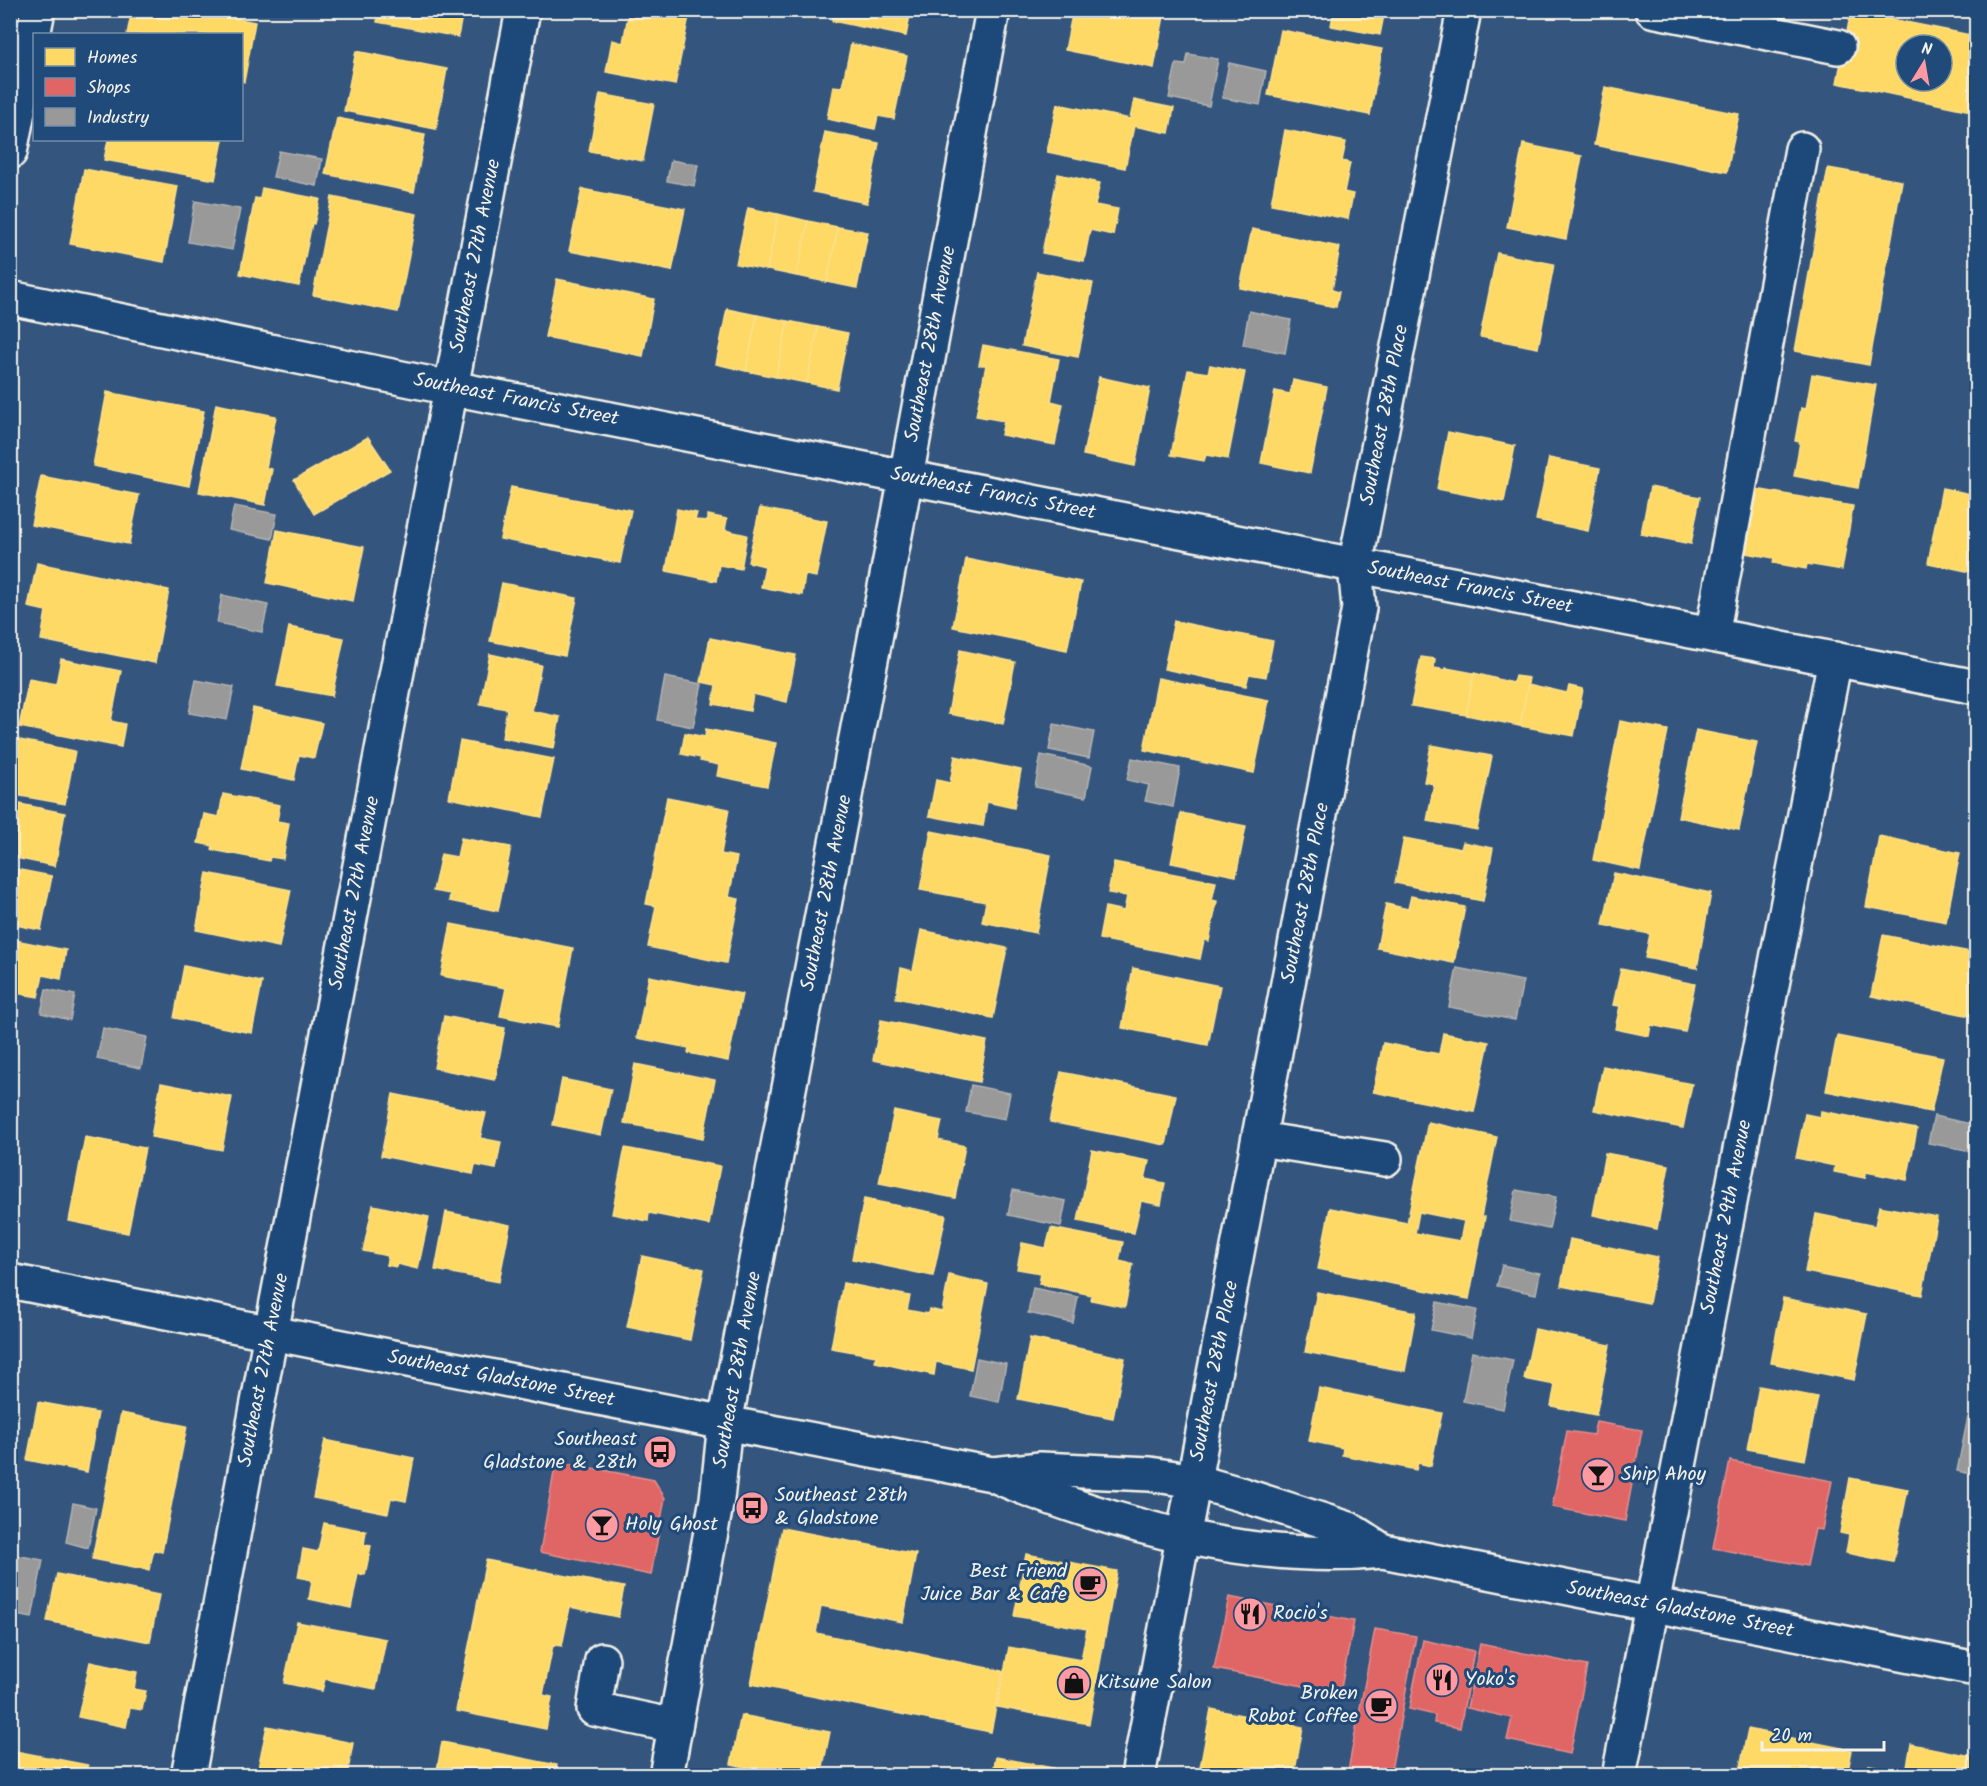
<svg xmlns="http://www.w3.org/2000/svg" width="1987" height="1786" font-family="Kalam,sans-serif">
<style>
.homes{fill:#ffd966;stroke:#fce08d;stroke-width:1.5;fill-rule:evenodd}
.shops{fill:#e06666;stroke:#e6908d;stroke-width:1.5}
.industry{fill:#999;stroke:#b4b3b1;stroke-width:1.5}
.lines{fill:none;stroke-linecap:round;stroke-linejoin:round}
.minor-casing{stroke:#f4f1e8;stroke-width:38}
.minor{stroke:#1f4a7a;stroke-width:33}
.labels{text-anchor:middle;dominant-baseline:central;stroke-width:6;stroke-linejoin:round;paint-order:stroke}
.street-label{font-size:20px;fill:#f4f1e8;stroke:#1f4a7a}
.poi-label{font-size:20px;fill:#f4f1e8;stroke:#1f4a7a;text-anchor:start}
</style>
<rect width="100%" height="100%" fill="#34557d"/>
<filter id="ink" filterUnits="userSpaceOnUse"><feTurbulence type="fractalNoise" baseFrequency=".0167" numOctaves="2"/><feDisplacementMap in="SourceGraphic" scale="12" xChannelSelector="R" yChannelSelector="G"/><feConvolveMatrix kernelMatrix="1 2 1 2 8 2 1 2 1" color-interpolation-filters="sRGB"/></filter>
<g filter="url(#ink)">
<g class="homes">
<path d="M132 10H196L255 22 244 82 242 81V34H127Z"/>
<path d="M355 10H463L458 37 377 22 378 15Z"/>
<path d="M629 10H663L689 16 675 85 606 72 612 40 623 43Z"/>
<path d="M834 10H911L906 36 832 21Z"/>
<path d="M1073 10 1165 11 1154 68 1065 50Z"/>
<path d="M1334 10H1385L1380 35 1331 26Z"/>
<path d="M1851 11 1976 36V112L1837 83ZM1906 45H1942V81H1906Z"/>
<path d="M1281 30 1382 49 1370 115 1268 95Z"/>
<path d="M851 44 907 56 894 119 878 116 875 129 827 119 833 86 842 87Z"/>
<path d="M356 51 447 69 436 129 344 111Z"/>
<path d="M1605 87 1739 114 1727 172 1594 145Z"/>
<path d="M600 94 654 104 643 161 589 151Z"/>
<path d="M1134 100 1174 108 1169 133 1134 126 1125 168 1047 152 1057 104 1130 119Z"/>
<path d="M337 118 425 135 414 192 325 174Z"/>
<path d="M1285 130 1346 142 1342 161 1350 163 1344 192 1353 194 1348 219 1271 204Z"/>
<path d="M825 132 879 143 867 203 813 192Z"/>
<path d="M108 140H223L215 180 104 160Z"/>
<path d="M1523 144 1582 156 1566 239 1507 227Z"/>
<path d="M1828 168 1902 181 1869 365 1795 351Z"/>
<path d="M84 169 178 186 164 262 70 244Z"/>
<path d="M1058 174 1100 183 1095 205 1118 209 1113 235 1090 230 1084 261 1042 253Z"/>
<path d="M262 188 320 199 314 224 312 223 299 286 240 274 255 198 260 199Z"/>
<path d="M582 189 685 209 672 271 569 251Z"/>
<path d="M332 197 417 214 398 312 313 295Z"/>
<path d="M748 208 778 214 767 270 736 264Z"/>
<path d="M778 214 808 221 797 276 767 270Z"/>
<path d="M808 221 838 227 827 282 797 276Z"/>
<path d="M838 227 868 232 857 288 827 282Z"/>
<path d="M1252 229 1340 247 1332 290 1339 292 1336 307 1240 288Z"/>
<path d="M1497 253 1554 264 1538 348 1480 337Z"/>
<path d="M1037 272 1093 283 1078 357 1022 346Z"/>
<path d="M557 279 654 299 643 356 545 337Z"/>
<path d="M727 309 757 315 746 371 716 364Z"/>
<path d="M757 315 788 321 776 377 746 371Z"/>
<path d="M788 321 818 327 807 383 776 377Z"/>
<path d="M818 327 848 333 837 389 807 383Z"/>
<path d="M983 345 1059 359 1051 401 1063 404 1055 445 1001 435 1004 421 976 416 986 365H979Z"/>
<path d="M1210 365 1245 372 1228 459 1206 455 1204 461 1171 455 1188 370 1208 373Z"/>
<path d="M1812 374 1876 385 1858 488 1794 476 1800 442 1795 441 1801 408 1806 409Z"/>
<path d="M1099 377 1150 388 1135 466 1083 455Z"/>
<path d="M1293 380 1327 387 1310 473 1261 463 1275 391 1290 394Z"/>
<path d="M107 392 204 411 189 486 93 466Z"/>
<path d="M216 404 276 416 266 468 272 469 265 505 199 492Z"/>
<path d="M1448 432 1515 446 1504 502 1437 489Z"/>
<path d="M368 437 390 470 314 514 294 480Z"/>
<path d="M1549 458 1600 468 1588 531 1536 520Z"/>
<path d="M41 476 139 495 129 544 31 525Z"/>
<path d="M511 487 631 510 620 563 500 539Z"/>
<path d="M1650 487 1700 497 1691 544 1641 534Z"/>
<path d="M1750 488 1853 506 1842 570 1807 564 1806 569 1773 563 1774 558 1739 552Z"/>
<path d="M1942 488 1976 495V573L1928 563Z"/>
<path d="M760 508 827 521 816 577 805 575 802 595 761 587 765 566 748 562Z"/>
<path d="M677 509 697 513 695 520 708 521V515L727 519 725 530 747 535 741 569 719 565 716 581 666 571Z"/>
<path d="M277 530 364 547 353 601 267 583Z"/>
<path d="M966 559 1081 582 1067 650 953 627Z"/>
<path d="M37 563 169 590 155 663 41 640 46 611 28 607Z"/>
<path d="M502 583 577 598 565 656 490 641Z"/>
<path d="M1174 621 1273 641 1266 677 1249 674 1246 686 1164 669Z"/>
<path d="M289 627 344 638 332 696 277 686Z"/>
<path d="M710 638 796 655 787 702 753 694 750 711 713 704 716 685 701 682Z"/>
<path d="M960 650 1015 662 1003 724 948 714Z"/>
<path d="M490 654 541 665 532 711 560 717 554 748 502 738 507 709 480 704Z"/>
<path d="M1421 657 1435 659 1434 668 1446 670V668L1474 673 1466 715 1411 706Z"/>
<path d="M61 659 121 671 111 721 125 724 121 747 19 727 29 679 56 684Z"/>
<path d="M1474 673 1513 683 1515 676 1529 678 1520 726 1466 715Z"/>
<path d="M1158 678 1269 700 1254 773 1144 750Z"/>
<path d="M1528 684 1567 693 1569 686 1583 689 1574 736 1520 726Z"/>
<path d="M253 708 322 723 314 758 299 755 294 780 241 769Z"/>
<path d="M1620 721 1668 730 1640 870 1593 860Z"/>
<path d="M706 729 776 743 767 786 717 776 719 765 700 761 701 758 681 754 685 733 705 737Z"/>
<path d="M1696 730 1757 742 1739 830 1678 817Z"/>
<path d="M10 738 75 751 65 804 10 794Z"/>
<path d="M460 741 554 759 542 817 449 798Z"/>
<path d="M1431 745 1492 756 1477 830 1427 821 1434 784 1424 782Z"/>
<path d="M955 756 1021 770 1014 808 987 802 983 826 929 816 936 780 950 783Z"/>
<path d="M223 794 280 805 277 821 289 823 283 859 270 857 269 861 212 850 213 846 198 843 204 814 219 817Z"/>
<path d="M667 797 729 809 721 854 737 857 729 897 739 899 726 963 648 947 656 906 646 904Z"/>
<path d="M10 802 65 813 55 866 10 857Z"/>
<path d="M1181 813 1246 826 1236 876 1171 863Z"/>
<path d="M931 831 1051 855 1036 933 982 922 986 902 920 890Z"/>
<path d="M1879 836 1960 853 1946 922 1866 907Z"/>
<path d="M461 838 511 847 498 911 449 901 450 894 433 891 441 854 457 857Z"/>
<path d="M1404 838 1461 849 1463 842 1493 848 1483 901 1395 883Z"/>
<path d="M1114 862 1216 882 1212 900 1217 901 1209 941 1204 940 1200 959 1099 939 1105 907 1124 911 1127 896 1108 893Z"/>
<path d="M10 868 52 876 41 930 10 924Z"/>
<path d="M207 873 291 890 279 947 196 930Z"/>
<path d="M1614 873 1711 893 1697 968 1645 958 1650 934 1603 925Z"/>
<path d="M1411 896 1465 907 1454 963 1377 948 1386 904 1408 909Z"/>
<path d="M451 924 573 948 558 1027 500 1016 506 988 441 976Z"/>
<path d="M921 930 1007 948 993 1018 896 998 901 968 913 971Z"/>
<path d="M1883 935 1976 953V1017L1871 996Z"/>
<path d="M10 939 66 950 61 979 43 975 38 997 10 992Z"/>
<path d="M184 966 262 982 252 1033 174 1018Z"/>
<path d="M1133 968 1220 986 1208 1045 1122 1028Z"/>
<path d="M1621 969 1695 984 1685 1032 1651 1025 1649 1036 1615 1029 1620 1006 1613 1005Z"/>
<path d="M649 976 742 994 728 1061 688 1053 689 1048 637 1038Z"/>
<path d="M444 1016 505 1028 495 1080 434 1068Z"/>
<path d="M881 1020 987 1041 979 1082 873 1060Z"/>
<path d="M1443 1033 1489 1042 1474 1112 1373 1092 1383 1043 1439 1054Z"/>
<path d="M1837 1036 1943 1057 1931 1112 1826 1091Z"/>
<path d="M635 1064 715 1080 703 1139 624 1123Z"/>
<path d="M1603 1066 1692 1084 1683 1128 1594 1110Z"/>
<path d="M1061 1072 1176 1095 1166 1145 1050 1122Z"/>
<path d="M562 1079 611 1089 601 1135 553 1125Z"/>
<path d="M161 1083 232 1097 222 1150 151 1137Z"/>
<path d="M393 1094 486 1113 480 1138 501 1142 496 1169 475 1165 473 1174 381 1156Z"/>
<path d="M894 1111 942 1121 938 1140 965 1146 955 1198 879 1183Z"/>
<path d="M1821 1111 1917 1129 1907 1180 1866 1172 1865 1178 1834 1172 1835 1166 1796 1158 1805 1114 1820 1117Z"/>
<path d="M1428 1122 1497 1137 1481 1217H1485L1469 1299 1318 1269 1330 1208 1407 1223ZM1419 1212 1464 1221 1460 1241 1415 1233Z"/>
<path d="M10 1124 16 1125 10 1154Z"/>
<path d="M85 1137 145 1148 128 1233 69 1221Z"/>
<path d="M625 1148 720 1166 709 1225 649 1213 648 1221 612 1214Z"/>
<path d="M1092 1150 1149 1161 1145 1179 1165 1183 1161 1205 1141 1201 1134 1233 1078 1221Z"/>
<path d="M1605 1153 1669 1165 1657 1229 1593 1215Z"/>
<path d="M864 1199 946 1215 933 1276 852 1259Z"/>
<path d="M373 1205 429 1217 418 1269 397 1264 396 1267 386 1265 388 1256 363 1251Z"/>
<path d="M1879 1206 1937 1217 1922 1295 1805 1272 1816 1214 1875 1226Z"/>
<path d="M446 1212 510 1225 499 1282 435 1270Z"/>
<path d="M1051 1228 1123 1242 1119 1261 1133 1264 1125 1307 1091 1300 1092 1295 1039 1284 1041 1273 1017 1269 1022 1243 1046 1248Z"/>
<path d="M1570 1239 1658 1257 1649 1303 1561 1286Z"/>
<path d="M642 1256 704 1269 690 1340 627 1327Z"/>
<path d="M949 1275 988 1284 971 1369 936 1362 934 1375 875 1362 876 1356 831 1348 843 1283 910 1296 907 1310 928 1314 929 1309 942 1312Z"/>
<path d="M1317 1292 1416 1312 1405 1371 1305 1352Z"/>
<path d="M1783 1298 1867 1314 1854 1380 1771 1363Z"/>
<path d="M1535 1329 1610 1345 1596 1415 1551 1406 1555 1385 1524 1379Z"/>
<path d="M1030 1338 1125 1358 1113 1418 1018 1399Z"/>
<path d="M1759 1386 1818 1397 1805 1460 1747 1449Z"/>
<path d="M1319 1388 1442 1413 1431 1466 1418 1463 1416 1470 1342 1455 1343 1448 1309 1441Z"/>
<path d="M38 1402 98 1413 87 1472 27 1460Z"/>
<path d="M121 1413 187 1426 162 1552 154 1550 149 1570 92 1559Z"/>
<path d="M325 1440 414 1458 406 1501 391 1498 388 1513 313 1498Z"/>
<path d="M1850 1478 1908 1489 1893 1562 1846 1553 1849 1535 1840 1533Z"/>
<path d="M324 1523 366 1531 364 1545 371 1546 365 1575 358 1574 351 1608 309 1599 312 1580 298 1577 303 1549 318 1552Z"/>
<path d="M782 1528 916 1554 903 1622 821 1606 816 1633 1003 1671 991 1732 751 1684Z"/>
<path d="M1026 1554 1117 1571 1089 1724 997 1707 1009 1647 1081 1660 1087 1629 1014 1616Z"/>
<path d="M486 1560 624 1587 618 1617 570 1607 562 1646 553 1645 543 1695 552 1697 546 1729 456 1711Z"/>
<path d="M57 1574 159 1595 150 1642 47 1621Z"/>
<path d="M297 1622 386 1639 376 1689 325 1679 322 1691 284 1683Z"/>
<path d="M90 1662 137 1672 134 1689 146 1691 142 1710 130 1708 126 1727 78 1717Z"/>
<path d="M1211 1709 1303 1727 1294 1776H1238L1200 1768Z"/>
<path d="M741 1715 830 1732 821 1776H788L731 1764Z"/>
<path d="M267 1726 353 1743 347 1776H295L258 1768Z"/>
<path d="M1748 1729 1852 1750 1847 1776H1738Z"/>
<path d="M442 1742 557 1765 555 1776H436Z"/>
<path d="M1911 1744 1976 1757V1776H1867L1869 1765 1906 1772Z"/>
<path d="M10 1750 88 1765 87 1776H10Z"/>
<path d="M996 1757 1053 1768 1051 1776H992Z"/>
<path d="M1468 1770 1497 1776H1467Z"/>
</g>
<g class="shops">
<path d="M1596 1422 1642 1430 1625 1521 1552 1507 1567 1431 1593 1435Z"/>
<path d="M556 1461 654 1480 665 1498 651 1575 540 1552Z"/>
<path d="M1730 1461 1832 1481 1822 1530 1815 1529 1807 1566 1713 1548Z"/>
<path d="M1229 1597 1354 1621 1340 1693 1214 1669Z"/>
<path d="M1375 1629 1416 1636 1390 1776H1347Z"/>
<path d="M1423 1640 1474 1651 1460 1728 1434 1723 1435 1715 1409 1709Z"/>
<path d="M1480 1644 1587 1666 1570 1754 1507 1740 1512 1718 1467 1708Z"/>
</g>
<g class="industry">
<path d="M1188 54 1218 59 1209 106 1169 98 1176 64 1186 65Z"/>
<path d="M1229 63 1266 71 1260 105 1222 98Z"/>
<path d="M279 151 322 159 317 186 273 177Z"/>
<path d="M671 160 698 165 694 186 667 181Z"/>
<path d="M195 201 240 209 232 250 188 242Z"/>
<path d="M1249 311 1291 320 1285 353 1243 345Z"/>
<path d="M234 506 277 514 272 539 229 530Z"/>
<path d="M222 595 268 605 262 632 217 623Z"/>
<path d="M665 677 702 684 693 727 657 720Z"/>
<path d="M196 680 234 687 227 720 189 713Z"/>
<path d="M1054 724 1094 732 1089 758 1049 750Z"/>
<path d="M1041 755 1092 766 1086 797 1035 787Z"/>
<path d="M1132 758 1180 768 1173 807 1145 801 1149 785 1127 780Z"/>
<path d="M1457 968 1523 981 1515 1020 1449 1007Z"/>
<path d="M46 989 75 995 70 1020 41 1013Z"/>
<path d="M103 1028 147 1037 141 1068 97 1059Z"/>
<path d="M971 1085 1010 1093 1005 1119 966 1112Z"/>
<path d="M1934 1116 1976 1125V1152L1928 1143Z"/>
<path d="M1013 1190 1066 1201 1061 1226 1008 1215Z"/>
<path d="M1516 1190 1556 1197 1549 1229 1510 1221Z"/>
<path d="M1502 1265 1540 1273 1536 1294 1497 1286Z"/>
<path d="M1033 1288 1078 1297 1073 1323 1028 1313Z"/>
<path d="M1437 1302 1477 1310 1471 1338 1431 1330Z"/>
<path d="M1472 1352 1513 1360 1503 1409 1463 1401Z"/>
<path d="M977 1358 1006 1364 999 1402 970 1396Z"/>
<path d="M1968 1417 1976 1419V1475L1957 1471Z"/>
<path d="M73 1503 96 1508 88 1548 66 1542Z"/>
<path d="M10 1554 43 1560 32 1618 10 1614Z"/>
</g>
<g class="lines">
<g class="minor-casing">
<g id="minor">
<path d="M1652 10 1838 47"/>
<path d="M10 152 38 10"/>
<path d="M10 298 416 381 1976 687"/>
<path d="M1712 635 1802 149"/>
<path d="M1259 1139 1385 1159"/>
<path d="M10 1281 725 1423 992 1474C1024 1489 1056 1500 1090 1511 1183 1541 1285 1561 1383 1551L1976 1669"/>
<path d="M993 1474 1040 1469 1150 1474 1194 1481 1240 1494 1349 1529 1383 1551"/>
<path d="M602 1660 594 1709 675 1726"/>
<path d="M188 1776 271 1333 523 10"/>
<path d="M666 1776 717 1499 725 1423 906 477 993 10"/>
<path d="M1138 1776 1359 608 1355 566 1464 10"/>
<path d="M1619 1776 1835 659"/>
</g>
</g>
<use href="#minor" class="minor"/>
</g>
</g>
<defs>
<g id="bus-disc" transform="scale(1.725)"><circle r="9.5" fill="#ff9aa2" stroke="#1f4a7a"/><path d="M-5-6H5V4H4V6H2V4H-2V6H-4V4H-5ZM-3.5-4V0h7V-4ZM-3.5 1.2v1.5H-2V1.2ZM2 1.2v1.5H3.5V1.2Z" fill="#111"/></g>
<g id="bar-disc" transform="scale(1.725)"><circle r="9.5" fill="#ff9aa2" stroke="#1f4a7a"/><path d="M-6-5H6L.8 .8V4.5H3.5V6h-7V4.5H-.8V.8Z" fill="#111"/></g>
<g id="cafe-disc" transform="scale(1.725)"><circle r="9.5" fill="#ff9aa2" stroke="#1f4a7a"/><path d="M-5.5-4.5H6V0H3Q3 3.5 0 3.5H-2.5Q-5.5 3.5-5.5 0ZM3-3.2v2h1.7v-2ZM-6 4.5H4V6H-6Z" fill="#111"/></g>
<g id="restaurant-disc" transform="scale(1.725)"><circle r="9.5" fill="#ff9aa2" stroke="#1f4a7a"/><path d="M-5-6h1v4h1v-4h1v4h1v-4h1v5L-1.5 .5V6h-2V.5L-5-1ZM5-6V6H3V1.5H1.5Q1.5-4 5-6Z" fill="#111"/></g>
<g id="shop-disc" transform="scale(1.725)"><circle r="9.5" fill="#ff9aa2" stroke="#1f4a7a"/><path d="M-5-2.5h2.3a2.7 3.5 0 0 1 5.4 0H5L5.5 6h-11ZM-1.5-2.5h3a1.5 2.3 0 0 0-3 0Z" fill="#111"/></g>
</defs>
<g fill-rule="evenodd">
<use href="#bus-disc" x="660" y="1452"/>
<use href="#bar-disc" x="1598" y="1475"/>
<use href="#bus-disc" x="752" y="1508"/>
<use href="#bar-disc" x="602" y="1525"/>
<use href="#cafe-disc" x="1090" y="1584"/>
<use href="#restaurant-disc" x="1250" y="1614"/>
<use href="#restaurant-disc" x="1442" y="1680"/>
<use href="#shop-disc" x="1074" y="1683"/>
<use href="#cafe-disc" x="1381" y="1706"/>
</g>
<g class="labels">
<g class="street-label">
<text transform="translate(476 256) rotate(-79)">Southeast 27th Avenue</text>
<text transform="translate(931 344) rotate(-79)">Southeast 28th Avenue</text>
<text transform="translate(516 400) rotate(11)">Southeast Francis Street</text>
<text transform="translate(1385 415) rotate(-79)">Southeast 28th Place</text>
<text transform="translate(993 494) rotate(11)">Southeast Francis Street</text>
<text transform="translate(1470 588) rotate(11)">Southeast Francis Street</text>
<text transform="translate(355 893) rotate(-79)">Southeast 27th Avenue</text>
<text transform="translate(827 893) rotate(-79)">Southeast 28th Avenue</text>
<text transform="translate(1306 893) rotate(-79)">Southeast 28th Place</text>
<text transform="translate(1727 1217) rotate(-79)">Southeast 29th Avenue</text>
<text transform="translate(264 1370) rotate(-79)">Southeast 27th Avenue</text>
<text transform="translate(738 1370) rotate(-80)">Southeast 28th Avenue</text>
<text transform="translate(1215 1371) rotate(-79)">Southeast 28th Place</text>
<text transform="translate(501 1379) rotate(11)">Southeast Gladstone Street</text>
<text transform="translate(1680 1610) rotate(11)">Southeast Gladstone Street</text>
</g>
<g class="poi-label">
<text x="637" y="1440" text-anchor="end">Southeast<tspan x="637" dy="23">Gladstone &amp; 28th</tspan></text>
<text x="1621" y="1475">Ship Ahoy</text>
<text x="775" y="1496">Southeast 28th<tspan x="775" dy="23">&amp; Gladstone</tspan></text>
<text x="625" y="1525">Holy Ghost</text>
<text x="1067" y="1572" text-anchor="end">Best Friend<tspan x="1067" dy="23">Juice Bar &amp; Cafe</tspan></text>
<text x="1273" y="1614">Rocio's</text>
<text x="1465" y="1680">Yoko's</text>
<text x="1097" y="1683">Kitsune Salon</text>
<text x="1358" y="1694" text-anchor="end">Broken<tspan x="1358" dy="23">Robot Coffee</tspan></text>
</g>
</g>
<rect width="1987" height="1786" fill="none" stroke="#1f4a7a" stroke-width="36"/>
<rect x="18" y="18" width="1951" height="1750" fill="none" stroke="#f4f1e8" stroke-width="2" filter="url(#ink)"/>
<rect x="33" y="33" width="210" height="108" fill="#1f4a7a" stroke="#748da6" stroke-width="1.5"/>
<rect x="45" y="48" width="30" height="18" fill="#ffd966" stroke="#748da6" stroke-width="1.5"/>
<text x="87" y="63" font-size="18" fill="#f4f1e8">Homes</text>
<rect x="45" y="78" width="30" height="18" fill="#e06666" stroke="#748da6" stroke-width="1.5"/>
<text x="87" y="93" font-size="18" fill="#f4f1e8">Shops</text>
<rect x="45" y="108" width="30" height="18" fill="#999999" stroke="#748da6" stroke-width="1.5"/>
<text x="87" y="123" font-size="18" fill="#f4f1e8">Industry</text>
<g transform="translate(1924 63) rotate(11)"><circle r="28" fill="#1f4a7a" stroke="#748da6" stroke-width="1.5"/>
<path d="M0-4.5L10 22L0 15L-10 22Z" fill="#ff9aa2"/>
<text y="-9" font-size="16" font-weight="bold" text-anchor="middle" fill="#f4f1e8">N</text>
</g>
<path d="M1762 1741v9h122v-9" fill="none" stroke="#f4f1e8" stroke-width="3"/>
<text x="1771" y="1741" font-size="18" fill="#f4f1e8" stroke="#1f4a7a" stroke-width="4.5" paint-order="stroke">20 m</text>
</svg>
